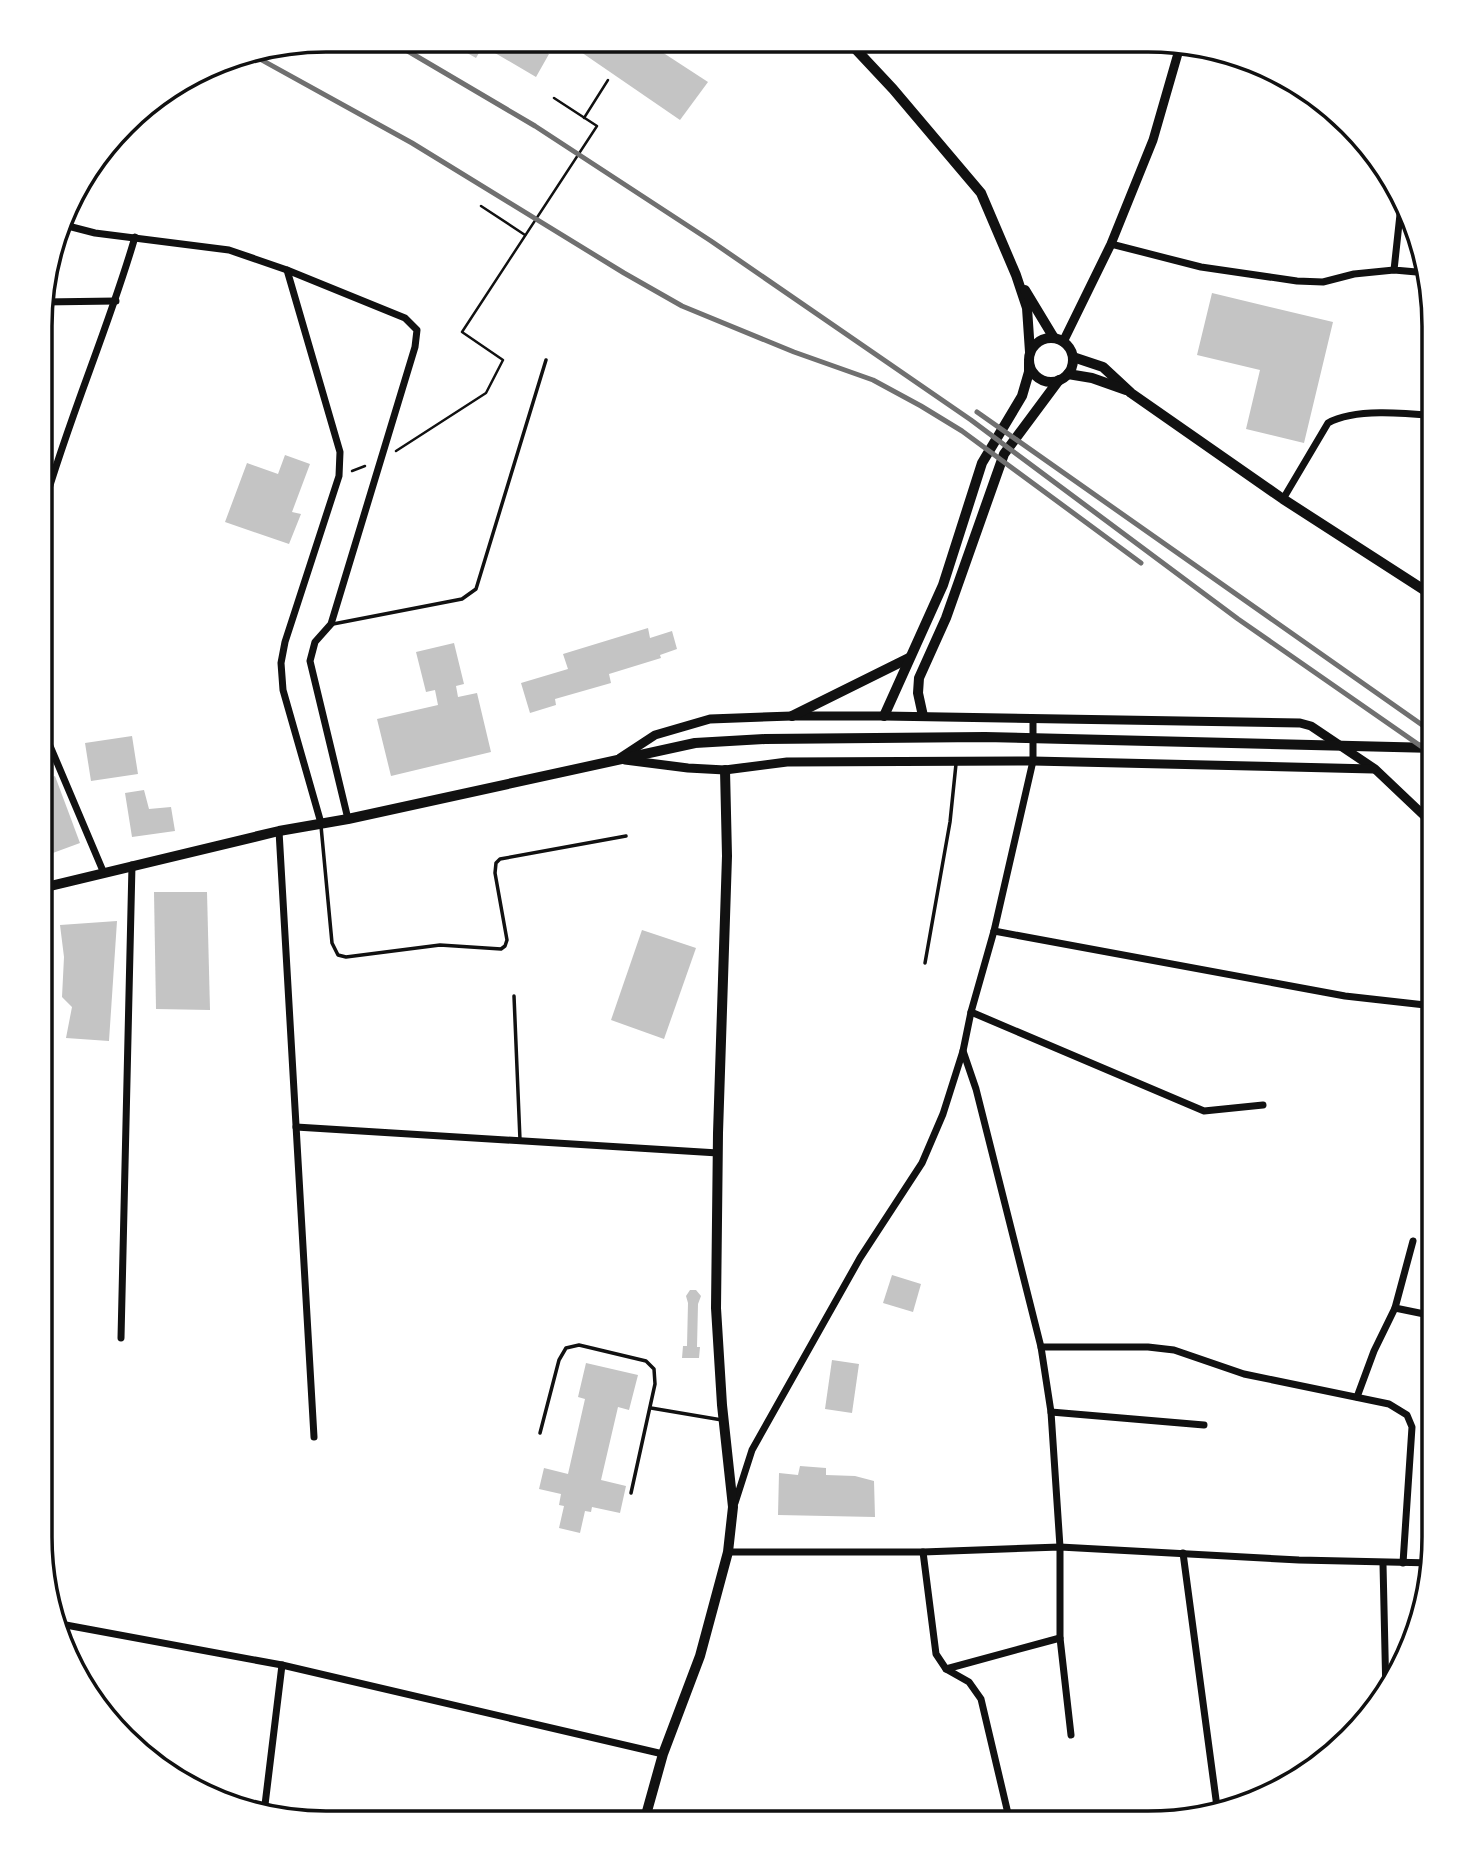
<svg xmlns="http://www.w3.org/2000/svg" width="1475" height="1863" font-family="'IBM Plex Sans',sans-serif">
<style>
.building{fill:#c4c4c4}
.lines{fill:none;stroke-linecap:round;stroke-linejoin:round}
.path{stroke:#111;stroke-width:2.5}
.service{stroke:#111;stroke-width:3.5}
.minor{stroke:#111;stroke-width:7}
.tertiary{stroke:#111;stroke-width:9}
.secondary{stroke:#111;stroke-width:10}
.primary{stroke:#111;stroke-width:10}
.rail{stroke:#707070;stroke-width:5}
.rim{fill:none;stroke:#111;stroke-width:3.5}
</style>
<rect width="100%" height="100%" fill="#fff"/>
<g class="building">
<path d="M446 41H527L549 54 536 77 483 46 476 58Z"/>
<path d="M584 41H645L708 82 680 120 578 50Z"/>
<path d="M1212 293 1333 322 1304 443 1246 429 1260 370 1197 355Z"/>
<path d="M285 455 310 464 292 512 301 514 289 544 225 522 247 463 278 474Z"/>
<path d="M648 628 650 638 672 631 677 649 660 655 661 658 609 674 611 683 555 699 556 705 530 713 521 683 568 669 563 654Z"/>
<path d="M454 643 464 684 456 686 458 697 477 693 491 752 391 776 377 719 438 705 435 690 426 692 416 652Z"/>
<path d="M132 736 138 774 91 781 85 743Z"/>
<path d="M55 776 80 843 42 857V781Z"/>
<path d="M144 790 149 809 171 807 175 831 132 837 125 793Z"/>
<path d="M154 892H207L210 1010 156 1009Z"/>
<path d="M117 921 109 1041 66 1038 72 1007 62 997 64 957 60 925Z"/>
<path d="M642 930 696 948 664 1039 611 1020Z"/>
<path d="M892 1275 921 1284 913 1312 883 1303Z"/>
<path d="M690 1290H696L701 1296 698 1304 697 1347H700L699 1358H682L683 1346H687L688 1303 686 1296Z"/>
<path d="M832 1360 859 1364 852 1413 825 1409Z"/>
<path d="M586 1363 638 1375 629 1410 618 1407 601 1480 626 1486 620 1513 592 1507 591 1512 585 1511 580 1533 559 1528 564 1506 559 1505 561 1494 539 1489 544 1468 568 1474 585 1399 578 1397Z"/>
<path d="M800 1466 826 1468V1475L855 1476 874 1481 875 1517 778 1515 779 1473 798 1475Z"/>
<path d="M1116 1813 1117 1822H1100L1099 1814Z"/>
</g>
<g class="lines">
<g class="path">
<path d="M584 118 608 80"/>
<path d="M481 206 525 235"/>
<path d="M396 451 486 393 503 360 462 332 597 126 554 98"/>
<path d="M352 471 365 466"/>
</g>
<g class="service">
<path d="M333 624 462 599 476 589 546 360"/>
<path d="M321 826 332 943 338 955 346 957 440 945 501 949 505 946 507 940 495 873 496 863 500 859 626 836"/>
<path d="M925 963 950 822 956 764"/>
<path d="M514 996 520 1140"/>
<path d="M651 1408 722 1420"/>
<path d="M540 1433 559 1360 566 1348 579 1345 646 1361 654 1369 655 1384 631 1493"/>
</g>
<g class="minor">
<path d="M1402 196 1394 270 1428 273"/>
<path d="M64 225 95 233 229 250 287 270 405 318 417 330 415 347 331 624 315 642 310 661 348 819"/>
<path d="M1111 244 1201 267 1297 281 1323 282 1354 274 1394 270"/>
<path d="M287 270 340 452 339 476 285 642 281 663 283 690 321 823"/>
<path d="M43 302 116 301"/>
<path d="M1283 499 1328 423C1354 408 1405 413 1435 416"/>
<path d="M42 512C68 419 108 330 135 237"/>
<path d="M42 727 103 871"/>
<path d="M279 831 314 1437"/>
<path d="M994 931 1345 996 1434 1006"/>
<path d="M971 1012 1204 1111 1263 1105"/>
<path d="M963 1051 976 1089 1041 1347 1051 1412 1060 1547V1638L1071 1735"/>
<path d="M296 1127 718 1153"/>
<path d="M1395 1308 1434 1316"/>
<path d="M121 1338 132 865"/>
<path d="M1041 1347H1148L1174 1350 1244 1374 1389 1404 1407 1415 1412 1427 1403 1563"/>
<path d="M1357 1397 1374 1351 1395 1308 1413 1241"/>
<path d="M1051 1412 1204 1425"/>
<path d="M735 1503 752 1450 860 1258 922 1163 943 1114 963 1051 971 1012 994 931 1033 761V718"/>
<path d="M728 1552H923L1060 1547 1299 1560 1433 1563"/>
<path d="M923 1552 936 1654 946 1669 969 1682 981 1699 1010 1822"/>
<path d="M1183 1553 1217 1807"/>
<path d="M1383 1564 1386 1696"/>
<path d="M55 1623 282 1665 663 1754"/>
<path d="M946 1669 1060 1638"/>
<path d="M264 1813 282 1665"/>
</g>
<g class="tertiary">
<path d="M1063 342 1111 244 1153 140 1181 43"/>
<path d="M620 758 655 735 710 719 792 716H884L1300 723 1311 726 1375 769 1434 825"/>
<path d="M625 760 688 768 725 770 787 762 1033 761 1373 769"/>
</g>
<path class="secondary" d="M644 1822 663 1754 700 1656 728 1552 733 1507 722 1405 716 1308 718 1133 727 856 725 770"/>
<g class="primary">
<path d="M849 42 893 89 981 193 1016 275 1027 308 1030 352"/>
<path d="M1025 290 1054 338"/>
<circle cx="1051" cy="360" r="22"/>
<path d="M1073 357 1103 367 1131 393 1283 499 1435 597"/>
<path d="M1068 374 1092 378 1126 390"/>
<path d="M792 716 909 658"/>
<path d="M884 716 943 585 982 463 1022 396 1029 372V363"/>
<path d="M923 716 918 693 919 678 946 618 1004 454 1059 380"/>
<path d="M42 888 279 831 348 819 695 743 765 739 985 737 1435 748"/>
</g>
<g class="rail">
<path d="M389 40 535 126 711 241 971 420 1238 619 1435 756"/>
<path d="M249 53 412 143 624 273 682 306 794 352 873 380 921 406 962 431 1141 563"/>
<path d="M977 412 1435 734"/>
</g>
</g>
<path d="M0 0H1475V1863H0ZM326 52H1148A274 274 0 0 1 1422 326V1537A274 274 0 0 1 1148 1811H326A274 274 0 0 1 52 1537V326A274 274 0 0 1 326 52Z" fill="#fff" fill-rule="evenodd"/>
<path class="rim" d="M326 52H1148A274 274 0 0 1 1422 326V1537A274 274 0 0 1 1148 1811H326A274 274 0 0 1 52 1537V326A274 274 0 0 1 326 52Z"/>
</svg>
